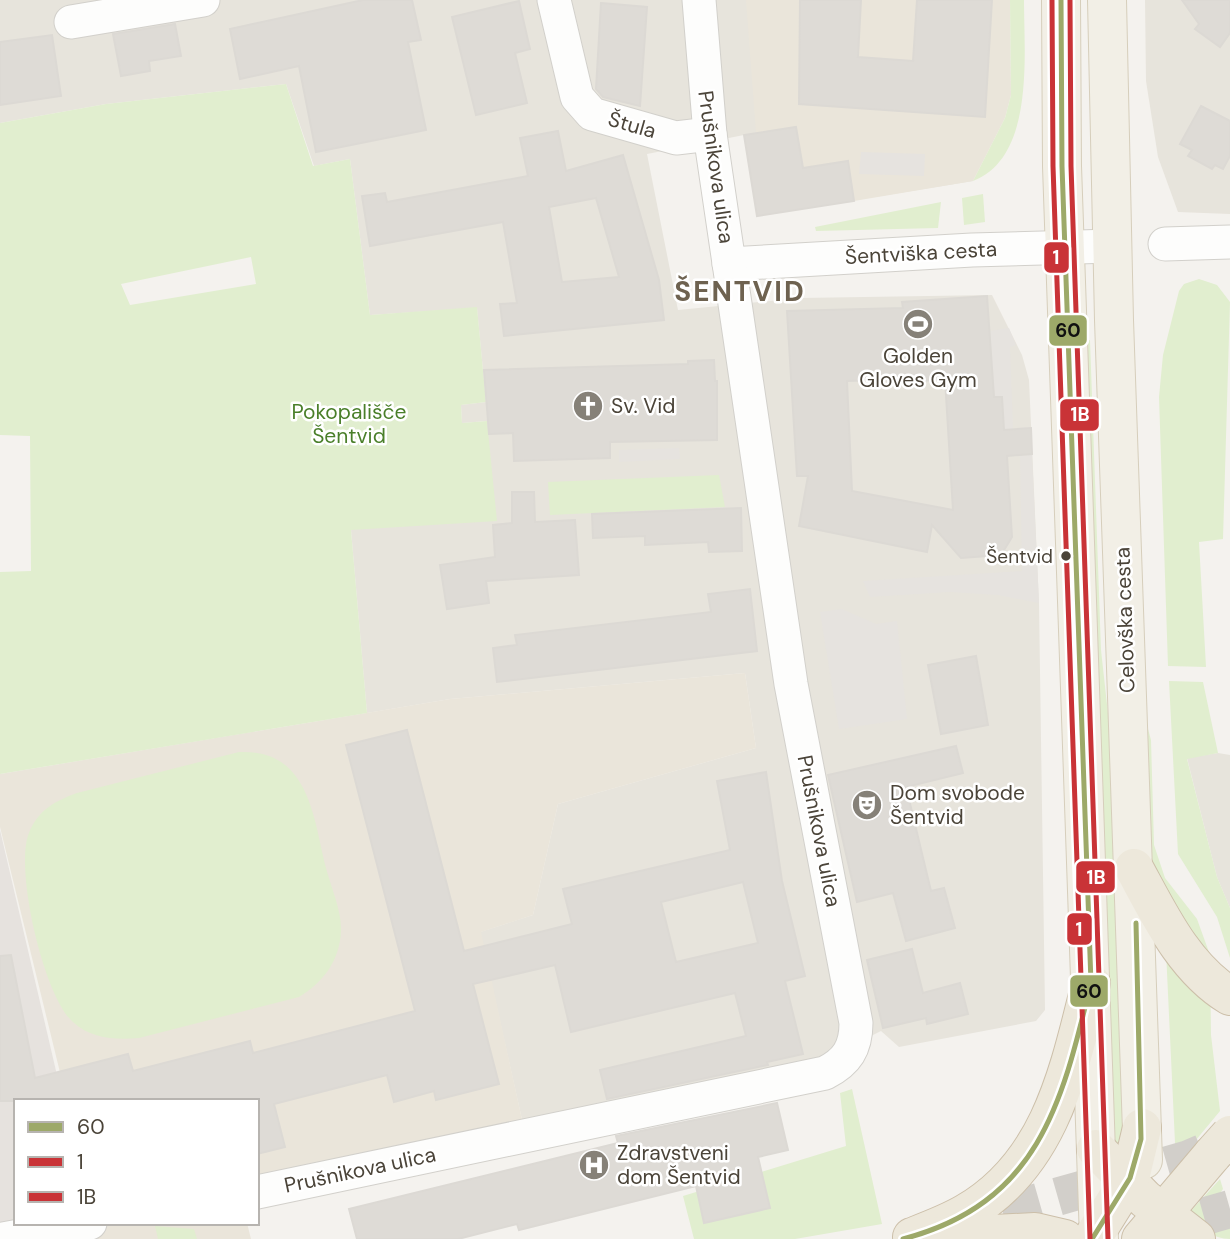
<svg xmlns="http://www.w3.org/2000/svg" width="1230" height="1239" font-family="'DM Sans',sans-serif">
<style>
.residential{fill:#e7e4dc}
.industrial{fill:#e6e2de}
.education{fill:#eae5da}
.green{fill:#e1eecf;fill-rule:evenodd}
.parking{fill:#e6e3df}
.building{fill:#dedbd6;stroke:#dcd9d4;stroke-width:2;fill-rule:evenodd}
.lines{fill:none;stroke-linecap:round;stroke-linejoin:round}
.motorway-tunnel{stroke:#d2cfca;stroke-width:38;stroke-dasharray:38 19;stroke-linecap:butt}
.minor-casing{stroke:#d2d0cb;stroke-width:35}
.primary-casing{stroke:#d6cebb;stroke-width:40}
.motorway-casing{stroke:#ccbfa9;stroke-width:40}
.minor{stroke:#fdfdfc;stroke-width:33}
.primary{stroke:#f2efe6;stroke-width:38}
.motorway{stroke:#ede8db;stroke-width:38}
.motorway-bridge-casing{stroke:#ccbfa9;stroke-width:40;stroke-linecap:butt}
.motorway-bridge{stroke:#ede8db;stroke-width:38}
.bus-1-casing{stroke:#fff;stroke-width:10}
.bus-2-casing{stroke:#fff;stroke-width:10}
.bus-3-casing{stroke:#fff;stroke-width:10}
.bus-1{stroke:#9da969;stroke-width:5}
.bus-2{stroke:#c93337;stroke-width:5}
.bus-3{stroke:#c93337;stroke-width:5}
.bus-dot{fill:#4b4439;stroke:#fff;stroke-width:2.5}
.labels{text-anchor:middle;dominant-baseline:central;stroke-width:5;stroke-linejoin:round;paint-order:stroke}
.bus-label{font-size:19px;fill:#4b4439;stroke:#fff;text-anchor:end}
.street-label{font-size:21px;fill:#4b4439;stroke:#fff}
.poi-label{font-size:21px;fill:#4b4439;stroke:#fff;text-anchor:start}
.park-label{font-size:21px;fill:#4a7f2a;stroke:#fff}
.district-label{font-size:28px;font-weight:bold;letter-spacing:2px;fill:#6e6250;stroke:#fff}
.line-badge{stroke:#fff;stroke-width:2.5}
.badge-label{font-size:19px;text-anchor:middle;font-weight:bold;fill:#fff}
.pale-badge-label{font-size:19px;text-anchor:middle;font-weight:bold;fill:#111}
</style>
<rect width="100%" height="100%" fill="#f4f2ee"/>
<g class="residential">
<path d="M0 0H1010L973 181 757 216 744 135 647 154 678 310 800 298 992 295 1022 355 1029 380 1039 603 1045 1010 1036 1021 899 1047 881 1031 835 1054 523 1124 480 932 533 915 558 804 756 748 745 673 450 699 367 713 351 530 487 421 462 423 461 405 486 402 477 308 370 315 350 159 314 166 286 84 106 104 0 123Z"/>
<path d="M1145 0H1230V214L1178 212 1158 157 1146 81Z"/>
<path d="M1218 753 1230 755V908L1217 877 1187 758Z"/>
</g>
<path class="industrial" d="M0 830 63 1101H16V1223H91L95 1239H0Z"/>
<g class="education">
<path d="M746 0H1010L1011 95 1005 118 973 181 854 201 848 162 803 168 756 133Z"/>
<path d="M745 673 756 748 558 804 533 915 481 932 523 1124 257 1180V1101H67L0 827V774L450 699Z"/>
<path d="M96 1223H247L251 1239H98Z"/>
</g>
<g class="green">
<path d="M1010 0H1024C1024 55 1035 157 973 181L1005 118 1011 95Z"/>
<path d="M286 84 313 166 350 159 370 315 477 307 486 402 461 405 462 423 487 421 497 521 351 530 367 713 0 774V572L31 571 30 436 0 435V123L106 104ZM251 257 256 284 130 305 121 284Z"/>
<path d="M983 194 985 222 964 225 962 198Z"/>
<path d="M941 202 938 228 816 231 815 227Z"/>
<path d="M1199 279 1217 285 1230 302 1223 539 1199 542 1206 667 1168 666 1159 397 1163 355 1179 291 1184 284Z"/>
<path d="M1085 340H1090L1101 650 1113 759 1123 1135 1116 1163Z"/>
<path d="M719 475 725 507 550 515 548 482Z"/>
<path d="M1169 681 1203 682 1218 753 1187 759 1217 877 1230 908V958L1217 917 1178 854Z"/>
<path d="M1145 718 1151 740 1154 845 1165 878 1197 919 1210 955 1211 1035 1220 1111 1176 1164 1166 951 1150 859Z"/>
<path d="M239 752C309 749 313 816 326 868 331 887 342 912 341 931 340 960 323 983 299 997L139 1038C116 1040 91 1039 73 1022 44 997 14 868 29 833 38 810 55 801 77 793Z"/>
<path d="M852 1089 882 1224 795 1239H694L683 1196 846 1146 840 1093Z"/>
<path d="M1220 1179 1223 1189 1214 1201 1213 1211 1230 1228V1239C1213 1239 1199 1227 1190 1212Z"/>
<path d="M155 1226 194 1229 197 1239H158Z"/>
</g>
<g class="parking">
<path d="M861 152 925 154 924 176 859 174Z"/>
<path d="M1009 328 1016 345 1010 347 1013 429 996 431 989 331Z"/>
<path d="M679 448 680 459 619 462V450Z"/>
<path d="M1032 454 1039 603 998 595 950 592 870 597 863 581 1022 571 1020 455Z"/>
<path d="M842 609 876 624 897 621 907 719 839 729 820 612Z"/>
</g>
<g class="building">
<path d="M363 0H412L421 40 408 42 426 130 316 152 299 66 240 79 230 29Z"/>
<path d="M800 0H861L858 57 913 61 917 0H992L985 117 799 104Z"/>
<path d="M1182 0H1230V33L1220 47 1195 29 1199 24Z"/>
<path d="M519 1 530 49 515 53 527 103 476 115 452 17Z"/>
<path d="M601 3 647 7 640 106 603 97 596 89Z"/>
<path d="M175 24 181 56 149 61 150 71 121 76 113 34Z"/>
<path d="M52 35 61 96 0 105V42Z"/>
<path d="M1201 106 1230 121V156L1223 169 1215 165 1212 169 1188 156 1192 150 1180 144Z"/>
<path d="M796 127 803 168 848 161 854 201 757 216 744 135Z"/>
<path d="M558 131 566 171 623 155 659 280 664 320 504 336 500 304 517 303 503 222 370 246 362 196 385 193 387 202 528 176 520 138ZM596 198 619 277 562 282 549 207Z"/>
<path d="M987 296 994 397H1002L1004 430 1031 428 1032 454 1007 456 1012 537 1001 555 961 558 932 525 927 552 799 526 808 476H797L787 311 903 308 902 302ZM909 379V382L945 379 953 510 852 491 847 381Z"/>
<path d="M714 360 715 381H717V440L610 442V458L514 461 513 433 489 434 484 370 688 364V361Z"/>
<path d="M512 492H534L535 522 575 520 579 575 486 581 489 603 447 609 440 565 495 557 493 525 512 523Z"/>
<path d="M741 508 742 551 709 552 708 542 645 545V536L593 538 592 514Z"/>
<path d="M750 589 757 651 497 682 493 648 517 645 515 635 711 612 708 594Z"/>
<path d="M976 656 988 725 941 734 928 665Z"/>
<path d="M407 730 464 951 572 924 563 889 730 850 717 781 766 772 782 881 805 976 785 981 803 1054 767 1062 768 1065 607 1099 600 1070 746 1036 735 993 571 1032 555 965 473 984 499 1084 436 1100 434 1091 394 1102 387 1075 274 1104 285 1147 257 1154V1101H0V956L11 955 35 1078 128 1054 133 1071 250 1041 253 1053 415 1011 346 745ZM743 882 758 943 676 962 661 902Z"/>
<path d="M956 746 963 773 906 787 931 891 944 888 955 928 906 941 893 893 857 902 828 775Z"/>
<path d="M912 949 923 993 960 983 968 1014 927 1024 926 1018 883 1028 867 960Z"/>
<path d="M777 1103 788 1150 758 1157 770 1208 704 1223 696 1186 519 1230 517 1224 458 1239H357L349 1209 618 1143 616 1136Z"/>
</g>
<g class="lines">
<g class="motorway-tunnel">
<path d="M948 1228 1189 1159 1230 1141"/>
<path d="M1149 1232 1230 1209"/>
</g>
<g class="minor-casing">
<g id="minor">
<path d="M554 0 577 97 592 114 676 138 710 134"/>
<path d="M71 22 203 0"/>
<path d="M1165 244 1230 242"/>
<path d="M729 264 972 250 1113 246"/>
<path d="M257 1192 825 1073C847 1062 856 1048 856 1023L791 684 710 134 699 0"/>
<path d="M3 1239 90 1223"/>
</g>
</g>
<g class="primary-casing">
<g id="primary">
<path d="M1061 0 1062 166 1099 1239"/>
<path d="M1107 0 1114 320 1143 1160"/>
</g>
</g>
<g class="motorway-casing">
<g id="motorway">
<path d="M1134 868C1159 914 1184 968 1230 996"/>
<path d="M1096 1149 1145 1199 1196 1239"/>
<path d="M912 1237C930 1230 949 1223 966 1213 1051 1164 1069 1070 1091 983"/>
<path d="M932 1237 1035 1232 1065 1239"/>
<path d="M1092 1239 1130 1178 1142 1128"/>
<path d="M1141 1239 1213 1154"/>
</g>
</g>
<use href="#minor" class="minor"/>
<use href="#primary" class="primary"/>
<use href="#motorway" class="motorway"/>
<g class="motorway-bridge-casing">
<path id="motorway-bridge" d="M1213 1154 1230 1135"/>
</g>
<use href="#motorway-bridge" class="motorway-bridge"/>
<g class="bus-1-casing">
<g id="bus-1">
<path d="M903 1239C1039 1203 1062 1103 1091 983L1062 166 1061 0"/>
<path d="M1092 1239 1130 1178 1141 1139 1136 923"/>
</g>
</g>
<g class="bus-2-casing">
<path id="bus-2" d="M1052 0 1053 166 1090 1239"/>
</g>
<g class="bus-3-casing">
<path id="bus-3" d="M1070 0 1071 166 1108 1239"/>
</g>
<use href="#bus-1" class="bus-1"/>
<use href="#bus-2" class="bus-2"/>
<use href="#bus-3" class="bus-3"/>
</g>
<defs>
<g id="stadium-disc" transform="scale(1.575)"><circle r="9.5" fill="#868178" stroke="#fff"/><path d="M0-5a6.5 5 0 1 0 0 10a6.5 5 0 1 0 0-10ZM-3.5-1.8h7v3.6h-7Z" fill="#fff"/></g>
<g id="church-disc" transform="scale(1.575)"><circle r="9.5" fill="#868178" stroke="#fff"/><path d="M-1.2-6h2.4v3.5h3.3v2.4h-3.3V6h-2.4V-.1h-3.3v-2.4h3.3Z" fill="#fff"/></g>
<g id="theatre-disc" transform="scale(1.575)"><circle r="9.5" fill="#868178" stroke="#fff"/><path d="M-5-5.5Q0-4 5-5.5V0Q5 5 0 6Q-5 5-5 0ZM-3.3-2.5H-1v1.5H-3.3ZM1-2.5H3.3v1.5H1ZM-2.8 1Q0 5.5 2.8 1Z" fill="#fff"/></g>
<g id="hospital-disc" transform="scale(1.575)"><circle r="9.5" fill="#868178" stroke="#fff"/><path d="M-5-5h3v3.5h4V-5h3V5h-3V1.5h-4V5h-3Z" fill="#fff"/></g>
</defs>
<g fill-rule="evenodd">
<use href="#stadium-disc" x="918" y="324"/>
<use href="#church-disc" x="588" y="406"/>
<use href="#theatre-disc" x="867" y="805"/>
<use href="#hospital-disc" x="594" y="1165"/>
</g>
<circle class="bus-dot" cx="1066" cy="556" r="6"/>
<g class="labels">
<g class="bus-label">
<text x="1053" y="556">Šentvid</text>
</g>
<g class="street-label">
<text transform="translate(632 125) rotate(16)">Štula</text>
<text transform="translate(716 167) rotate(82)">Prušnikova ulica</text>
<text transform="translate(921 253) rotate(-3)">Šentviška cesta</text>
<text transform="translate(1125 620) rotate(-92)">Celovška cesta</text>
<text transform="translate(819 831) rotate(79)">Prušnikova ulica</text>
<text transform="translate(360 1170) rotate(-12)">Prušnikova ulica</text>
</g>
<g class="poi-label">
<text x="918" y="356" text-anchor="middle">Golden<tspan x="918" dy="24">Gloves Gym</tspan></text>
<text x="611" y="406">Sv. Vid</text>
<text x="890" y="793">Dom svobode<tspan x="890" dy="24">Šentvid</tspan></text>
<text x="617" y="1153">Zdravstveni<tspan x="617" dy="24">dom Šentvid</tspan></text>
</g>
<g class="park-label">
<text x="349" y="412">Pokopališče<tspan x="349" dy="24">Šentvid</tspan></text>
</g>
<g class="district-label">
<text x="740" y="291">ŠENTVID</text>
</g>
</g>
<g class="line-badge">
<rect x="1043" y="241" width="27" height="33" rx="7" fill="#c93337"/>
<rect x="1048" y="314" width="40" height="33" rx="7" fill="#9da969"/>
<rect x="1059" y="398" width="41" height="34" rx="7" fill="#c93337"/>
<rect x="1075" y="860" width="41" height="34" rx="7" fill="#c93337"/>
<rect x="1066" y="912" width="27" height="34" rx="7" fill="#c93337"/>
<rect x="1069" y="974" width="40" height="34" rx="7" fill="#9da969"/>
</g>
<g class="badge-label">
<text x="1056" y="264">1</text>
<text x="1080" y="421">1B</text>
<text x="1096" y="884">1B</text>
<text x="1079" y="936">1</text>
</g>
<g class="pale-badge-label">
<text x="1068" y="337">60</text>
<text x="1089" y="998">60</text>
</g>
<rect x="14" y="1099" width="245" height="126" fill="#ffffff" stroke="#b7b4b0" stroke-width="2"/>
<rect x="28" y="1122" width="35" height="10" fill="#9da969" stroke="#b7b4b0" stroke-width="2"/>
<text x="77" y="1134" font-size="21" fill="#4b4439">60</text>
<rect x="28" y="1157" width="35" height="10" fill="#c93337" stroke="#b7b4b0" stroke-width="2"/>
<text x="77" y="1169" font-size="21" fill="#4b4439">1</text>
<rect x="28" y="1192" width="35" height="10" fill="#c93337" stroke="#b7b4b0" stroke-width="2"/>
<text x="77" y="1204" font-size="21" fill="#4b4439">1B</text>
</svg>
